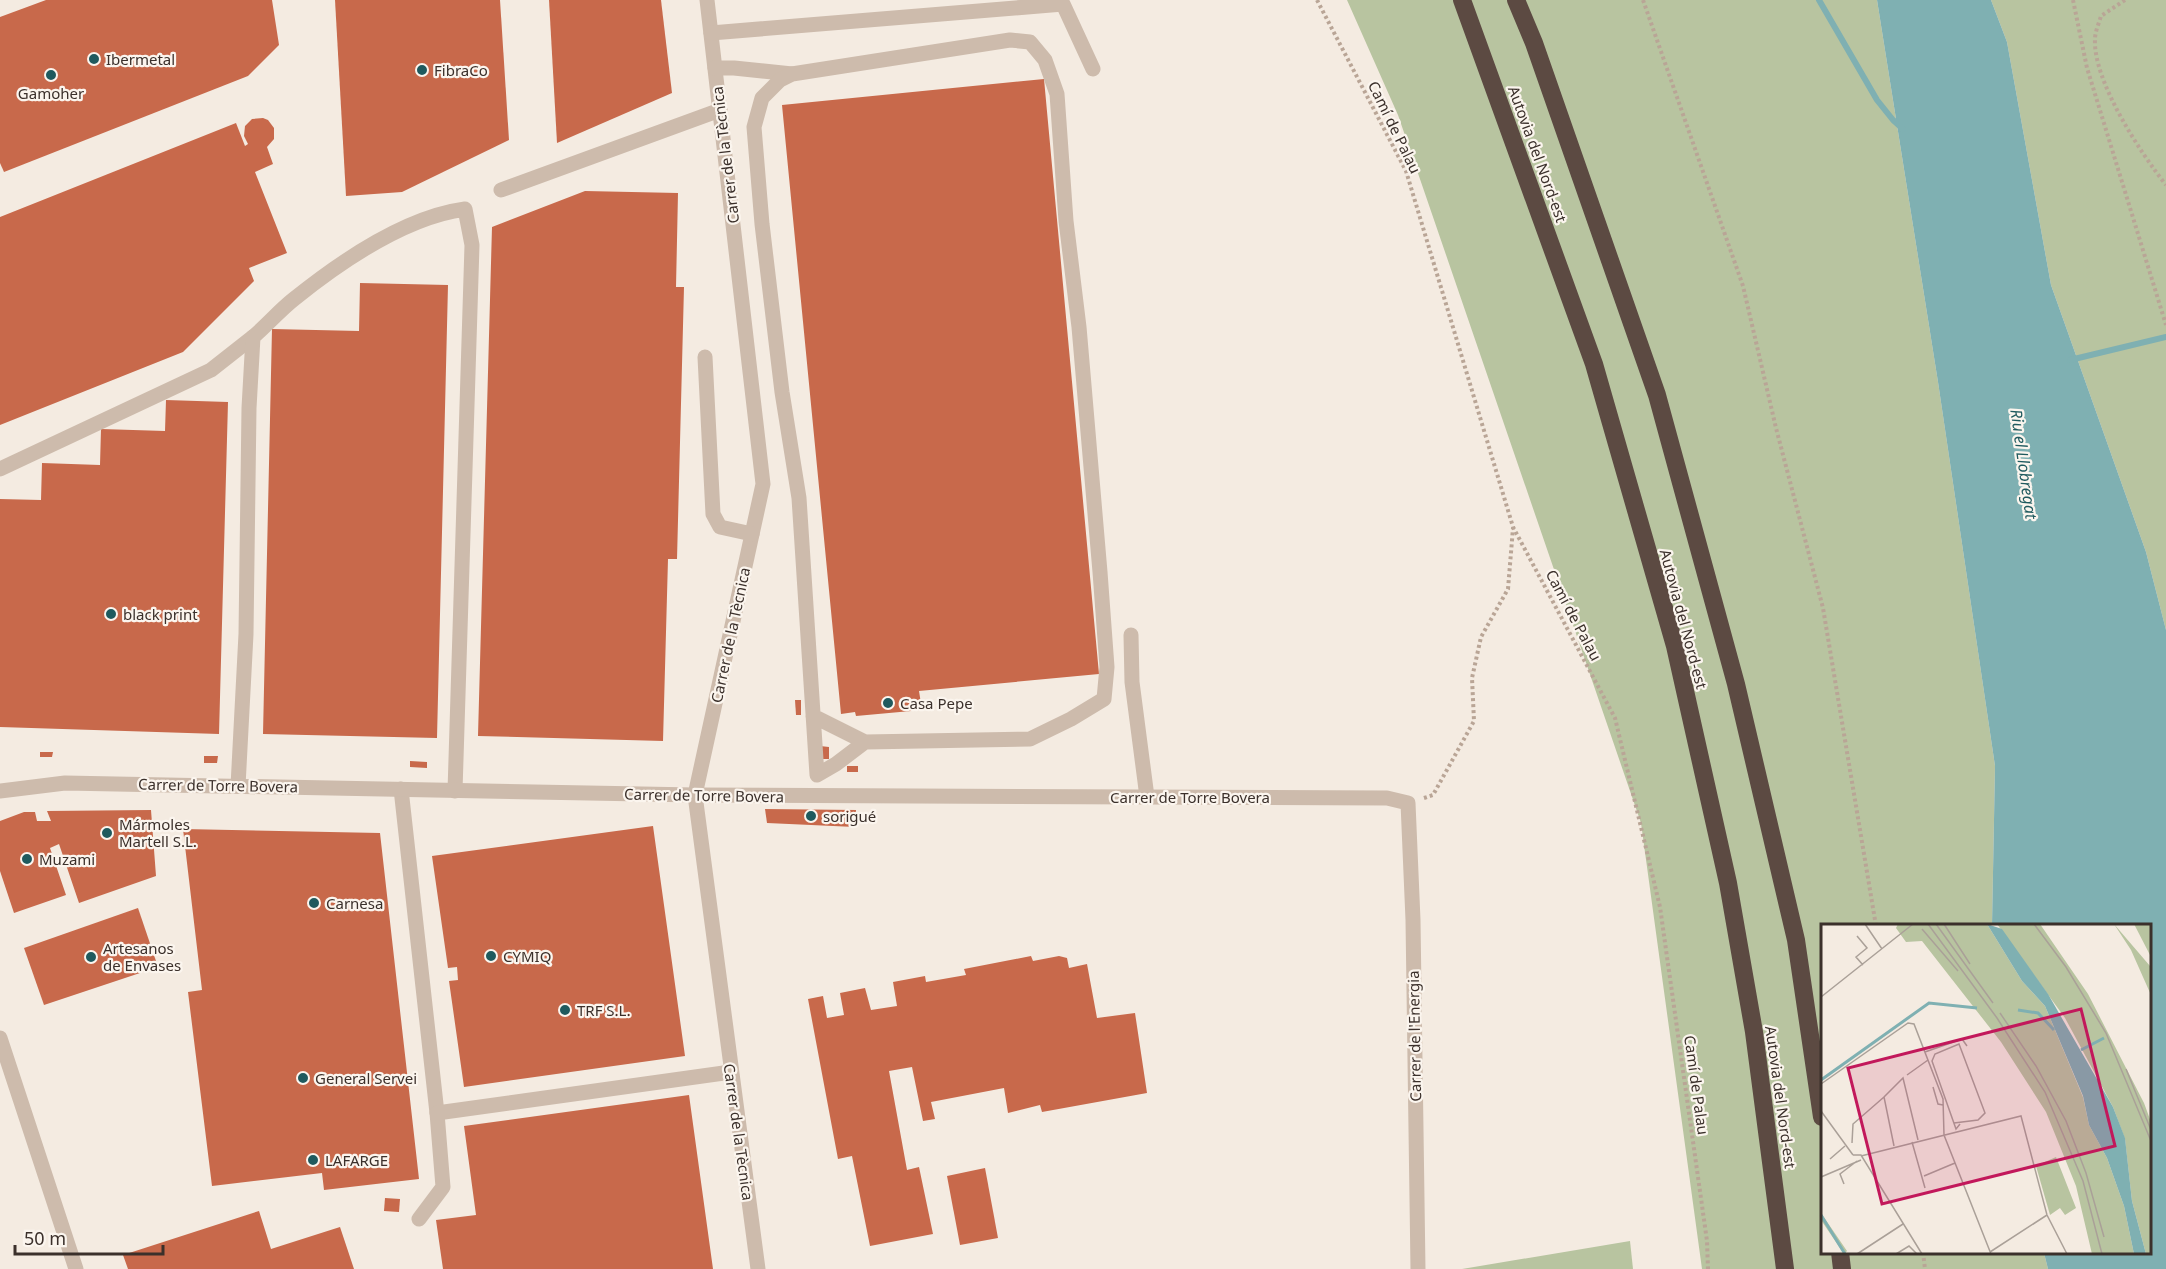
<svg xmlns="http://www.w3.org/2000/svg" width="2166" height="1269" font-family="'Noto Sans',sans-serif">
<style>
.green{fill:#b8c4a0}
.water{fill:#7fb0b2}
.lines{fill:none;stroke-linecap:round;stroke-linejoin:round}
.stream{stroke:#7fb0b2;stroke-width:6}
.building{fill:#c8694b}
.path{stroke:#b9a596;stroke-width:4;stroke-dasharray:3 3;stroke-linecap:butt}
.minor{stroke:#cdbbac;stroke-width:15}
.highway{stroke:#5c4a42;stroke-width:18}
.poi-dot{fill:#1f5a5e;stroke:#fbf5ee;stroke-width:2}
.labels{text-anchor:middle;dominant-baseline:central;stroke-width:4.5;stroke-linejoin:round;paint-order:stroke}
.poi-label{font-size:15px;fill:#3b302b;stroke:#fbf5ee;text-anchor:start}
.street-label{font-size:15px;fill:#3b302b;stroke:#fbf5ee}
.water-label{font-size:16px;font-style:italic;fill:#1f5a5e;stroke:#fbf5ee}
.inset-river{fill:none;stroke:#7fb0b2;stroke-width:3}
.inset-road{fill:none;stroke:#aaa098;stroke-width:1.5}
.view{fill:#c2185b;fill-opacity:0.15;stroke:#c2185b;stroke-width:3}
.inset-edge{fill:none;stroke:#3b302b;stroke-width:3}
</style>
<rect width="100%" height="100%" fill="#f4ebe1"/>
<g class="green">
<path d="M1347 0H1877L1938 382 1995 766 1992 925 1822 926V1252L2044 1253 2048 1269H1702L1641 823 1398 115Z"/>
<path d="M1991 0H2166V630L2146 552 2051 285 2007 42Z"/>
<path d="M1630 1241 1633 1269H1462Z"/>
</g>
<path class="water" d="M1877 0H1991L2007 42 2051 285 2146 552 2166 630V1269H2048L2044 1253 2150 1252V926L1992 925 1995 766 1938 382Z"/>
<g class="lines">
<g class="stream">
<path d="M1819 0 1877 100 1893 120 1903 129"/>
<path d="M2070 360 2166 337"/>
</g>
</g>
<g class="building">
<path d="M46 0H272L279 45 248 76 4 172 0 163V17Z"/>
<path d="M335 0H500L509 140 402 192 346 196Z"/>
<path d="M549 0H661L672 93 557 143Z"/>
<path d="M1044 79 1099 674 919 691 922 710 856 716 855 712 841 714 782 105Z"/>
<path d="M263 118 268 120 274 128V139L267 147 273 164 255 172 287 253 249 268 254 281 183 352 0 425V217L236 123 245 146 248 144 244 136 245 126 252 119Z"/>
<path d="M585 191 678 193 676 287H684L677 559H668L663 741 478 736 492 227Z"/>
<path d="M360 283 448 285 437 738 263 734 272 329 359 331Z"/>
<path d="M166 400 228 402 219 734 0 727V499L41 500 42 463 100 465 101 429 165 431Z"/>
<path d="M795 700H801V715H796Z"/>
<path d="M820 746 829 747V759H821Z"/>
<path d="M40 752H53L52 757H40Z"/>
<path d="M204 756H218L217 763H204Z"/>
<path d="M410 761 427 762V768L410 767Z"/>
<rect x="847" y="766" width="11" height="6"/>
<path d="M765 809 856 810 855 827 767 823Z"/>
<path d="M151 810 156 876 79 903 59 844 50 848 66 895 14 913 0 871V821L24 812H35L37 821H51L47 811Z"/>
<path d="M653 826 685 1056 464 1087 449 981 458 980 457 967 448 968 432 856Z"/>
<path d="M183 829 380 833 419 1179 324 1190 322 1173 212 1186 188 992 202 990Z"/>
<path d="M138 908 158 967 44 1005 24 948Z"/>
<path d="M1031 956 1033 961 1059 956 1067 958 1069 968 1087 964 1097 1018 1135 1013 1147 1093 1042 1112 1040 1105 1008 1113 1004 1088 931 1102 935 1119 923 1121 912 1067 889 1071 907 1170 919 1167 933 1234 870 1246 852 1156 838 1159 808 999 823 996 827 1018 844 1015 840 993 865 988 871 1010 897 1006 893 982 925 976 926 982 966 975 964 969Z"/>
<path d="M689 1095 713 1269H443L436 1220 476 1215 464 1126Z"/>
<path d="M985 1168 998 1238 960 1245 947 1176Z"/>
<path d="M385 1198 400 1199 399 1212 384 1211Z"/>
<path d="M259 1211 271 1249 340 1227 354 1269H128L123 1255Z"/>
</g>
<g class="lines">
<g class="path">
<path d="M1317 0 1406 171 1513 527 1615 718 1660 907 1707 1241 1708 1269"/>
<path d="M1643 0 1743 286 1776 428 1823 608 1876 926"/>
<path d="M2073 0 2087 68 2166 325"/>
<path d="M2125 0 2101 16C2099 23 2095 32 2095 39 2093 81 2140 152 2166 185"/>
<path d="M1424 798 1433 795 1474 721 1472 678 1481 637 1508 589 1513 528"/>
<path d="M1923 1252 1925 1269"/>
</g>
<g class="minor">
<path d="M707 0 763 484 695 795 758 1269"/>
<path d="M711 33 1063 4 1093 69"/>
<path d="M715 68H734L792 74"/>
<path d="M501 190 720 110"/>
<path d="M705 357 713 514 720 527 752 534"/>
<path d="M0 469 211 370 253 337"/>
<path d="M1131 635 1132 682 1147 797"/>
<path d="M813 716 865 742 1030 739 1071 719 1104 699 1107 667 1100 572 1079 327 1066 221 1057 94 1045 60 1030 42 1010 40 792 74 780 80 762 98 754 127 762 224 782 392 799 498 817 775 836 764 865 742"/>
<path d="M238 786 246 634 249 408 253 337C267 325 280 310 294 299 340 262 406 217 465 209L472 245 455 791"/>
<path d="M401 789 437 1113 443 1187 419 1219"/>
<path d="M0 791 65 783 695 795 1387 798 1408 803 1413 920 1418 1269"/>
<path d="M0 1038 76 1269"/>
<path d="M437 1113 731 1072"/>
</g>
<g class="highway">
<path d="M1462 0 1594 364 1675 646 1728 883 1754 1032 1785 1269"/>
<path d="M1516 0 1534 43 1657 395 1736 684 1796 940 1822 1117"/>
<path d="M1840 1252 1842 1269"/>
</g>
</g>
<g class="poi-dot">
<circle cx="94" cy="59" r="6"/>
<circle cx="422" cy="70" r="6"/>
<circle cx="51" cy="75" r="6"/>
<circle cx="111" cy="614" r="6"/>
<circle cx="888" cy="703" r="6"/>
<circle cx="811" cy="816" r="6"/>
<circle cx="107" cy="833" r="6"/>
<circle cx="27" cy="859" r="6"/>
<circle cx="314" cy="903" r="6"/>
<circle cx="491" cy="956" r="6"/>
<circle cx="91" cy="957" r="6"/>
<circle cx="565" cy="1010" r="6"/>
<circle cx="303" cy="1078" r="6"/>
<circle cx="313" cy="1160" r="6"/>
</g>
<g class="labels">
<g class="poi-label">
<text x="106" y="59">Ibermetal</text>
<text x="434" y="70">FibraCo</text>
<text x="51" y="93" text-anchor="middle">Gamoher</text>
<text x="123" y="614">black print</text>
<text x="900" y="703">Casa Pepe</text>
<text x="823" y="816">sorigué</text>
<text x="119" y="824">Mármoles<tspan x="119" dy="17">Martell S.L.</tspan></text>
<text x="39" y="859">Muzami</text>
<text x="326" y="903">Carnesa</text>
<text x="103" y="948">Artesanos<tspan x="103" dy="17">de Envases</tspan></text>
<text x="503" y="956">CYMIQ</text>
<text x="577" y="1010">TRF S.L.</text>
<text x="315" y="1078">General Servei</text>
<text x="325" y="1160">LAFARGE</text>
</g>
<g class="street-label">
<text transform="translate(1395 127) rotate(64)">Camí de Palau</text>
<text transform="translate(1538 154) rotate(70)">Autovia del Nord-est</text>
<text transform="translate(725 155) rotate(-97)">Carrer de la Tècnica</text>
<text transform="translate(1574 615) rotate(62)">Camí de Palau</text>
<text transform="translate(1684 619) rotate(75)">Autovia del Nord-est</text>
<text transform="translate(730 635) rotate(-78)">Carrer de la Tècnica</text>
<text transform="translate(218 785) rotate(1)">Carrer de Torre Bovera</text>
<text transform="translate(704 795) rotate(1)">Carrer de Torre Bovera</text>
<text x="1190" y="797">Carrer de Torre Bovera</text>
<text transform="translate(1414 1036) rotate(-91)">Carrer de l'Energia</text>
<text transform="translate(1697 1085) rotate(82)">Camí de Palau</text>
<text transform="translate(1781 1097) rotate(82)">Autovia del Nord-est</text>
<text transform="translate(739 1132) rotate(82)">Carrer de la Tècnica</text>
</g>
<g class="water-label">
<text transform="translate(2024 464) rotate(82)">Riu el Llobregat</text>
</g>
</g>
<g transform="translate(1821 924)">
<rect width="330" height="330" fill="#f4ebe1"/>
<path d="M77 0H166L201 57 224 82 262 173 268 201 286 234 303 282 313 330H271L255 262 225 188 180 118 101 17 85 18 75 4ZM176 0H219L267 70 323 179 330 198V330H325L311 277 304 215 292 183 244 94ZM293 0 329 42 330 71 310 26ZM313 0H330V32L329 31ZM235 233 255 284 244 291 239 284 229 291 215 242ZM0 289 26 327 23 330 0 296Z" fill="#b8c4a0"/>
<path d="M166 0 181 5 227 70 292 183 304 214 311 277 325 330H313L303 282 286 234 268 201 262 172 224 82 201 57Z" fill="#7fb0b2"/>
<path class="inset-river" d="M197 86 217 89 233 106M260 126 283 114M0 156 108 79 156 84M0 291 24 330"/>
<path class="inset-road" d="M44 0 61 25M107 0 176 94 224 168 262 257 281 330M115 0 172 79M123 0 149 40M213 0 245 43 285 109 330 217M101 5 137 47M36 12 46 24 35 33 42 41M0 73 92 0M179 89 215 142 245 197 265 249 283 313M104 128 141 115 146 122M305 145 330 206M86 151 107 136M0 160 87 99 93 100 122 175 123 211 170 330M112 163 117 180 122 181M0 187 32 231M133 199 157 196 164 189 138 120 114 130 111 137 135 205 139 200M91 218 104 264M31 219 32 200 63 173M73 222 63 173 82 154 97 216M32 231H40L101 330M40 232 200 192 226 291 246 330M9 235 24 222M103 252 134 239M0 253 40 236M23 260 19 250 36 237M169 328 226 291M36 330 82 300M75 330 88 322 96 330"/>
<path class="view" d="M260 85 294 222 61 280 27 144Z"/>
<rect width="330" height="330" class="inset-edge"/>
</g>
<path d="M15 1245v9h148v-9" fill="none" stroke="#3b302b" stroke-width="3"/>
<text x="24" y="1245" font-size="18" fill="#3b302b" stroke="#fbf5ee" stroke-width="4.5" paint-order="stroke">50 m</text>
</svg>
